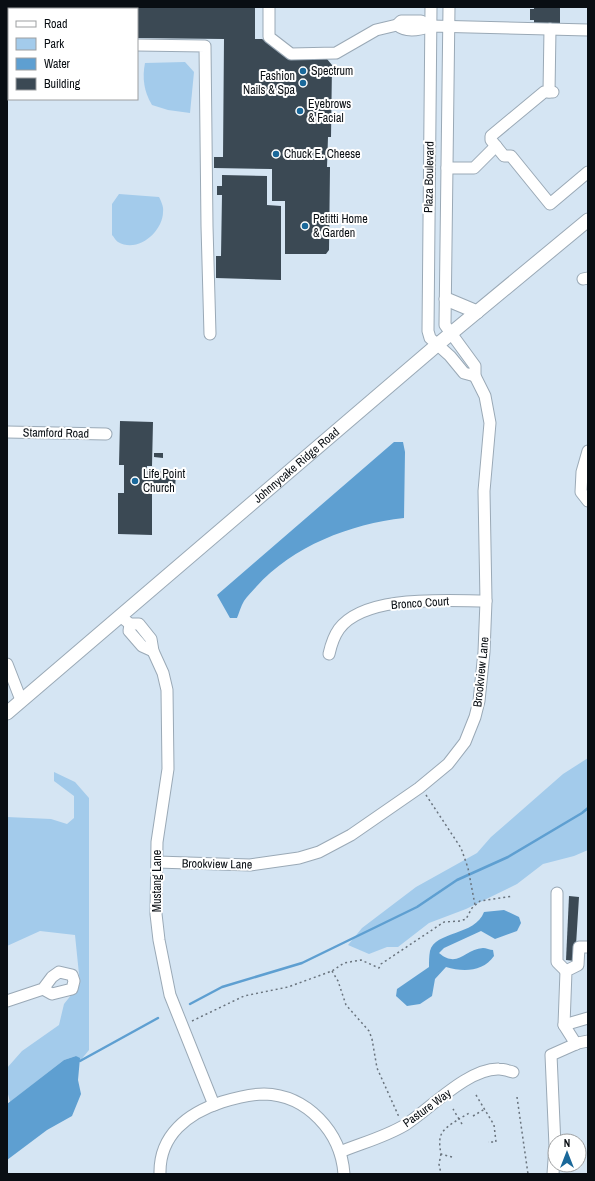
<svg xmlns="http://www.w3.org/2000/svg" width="595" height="1181" font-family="'Archivo Narrow',sans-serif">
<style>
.green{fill:#a3cbeb}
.water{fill:#5e9fd1}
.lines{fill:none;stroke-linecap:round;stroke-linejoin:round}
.stream{stroke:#5e9fd1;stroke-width:2.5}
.building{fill:#3b4954}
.minor-casing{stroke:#9aa9b6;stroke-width:13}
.major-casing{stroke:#9aa9b6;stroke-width:15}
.path{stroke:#69737d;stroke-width:1.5;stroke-dasharray:2 3;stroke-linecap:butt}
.minor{stroke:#fff;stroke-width:11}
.major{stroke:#fff;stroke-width:13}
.poi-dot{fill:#1a689a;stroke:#fff;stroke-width:1.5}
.labels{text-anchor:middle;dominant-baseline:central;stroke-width:4;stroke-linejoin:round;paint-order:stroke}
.poi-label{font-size:12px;fill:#090e13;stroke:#fff;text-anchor:start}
.street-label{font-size:12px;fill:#090e13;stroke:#fff}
</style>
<rect width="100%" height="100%" fill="#d5e5f3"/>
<g class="green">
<path d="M185 62 194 72 190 113 168 110 152 105C144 92 142 78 145 63Z"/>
<path d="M119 194 159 197C161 201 164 207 163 212 163 231 138 254 118 242 116 241 114 237 112 235V204Z"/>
<path d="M588 758V850L574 856 543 864 517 884 466 909 429 923 398 947H387L369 954 348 945 362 928 416 887 477 853 491 837 563 774Z"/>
<path d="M54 772 75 782 89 798V1050L80 1061 76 1056 64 1060 10 1102 7 1090V1068L22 1051 59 1025 64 1004 80 984 75 935 40 931 7 946V817L51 819 67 824 74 818V796L54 781Z"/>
</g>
<g class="water">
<path d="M394 442H403L405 452 404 518C350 524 293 546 256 587 252 592 247 596 244 601 241 606 239 613 237 618H230L217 595Z"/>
<path d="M504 910 519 917 521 923 517 931 495 939 481 931 444 948 439 953C458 969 465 949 483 948 486 948 490 950 493 950L494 956C483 972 463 972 446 967L435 979 432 996 420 1004 407 1006 396 996 397 989 429 967C429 962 429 956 430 951 435 931 475 936 484 912Z"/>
<path d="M76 1056 80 1058 78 1080 81 1094 72 1116 47 1130 7 1160V1104L64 1060Z"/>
</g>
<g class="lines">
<g class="stream">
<path d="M190 1004 222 987 302 963 417 907 457 880 508 857 582 813 588 808"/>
<path d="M80 1061 158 1018"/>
</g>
</g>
<g class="building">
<path d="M136 7H255V39H262L291 58 327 59 332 65 331 137H328L327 167H330L329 250 326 254H285V201H272V169L214 168V157H223L224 39 137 38Z"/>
<path d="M534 7H560V23L534 24V20H530V9H534Z"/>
<path d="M222 175 267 176V205L281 206V280L216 278V256H221L222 195H217V186H222Z"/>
<path d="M120 421 153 422 152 466H147V471L176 472 175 489 147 488V493H152V535L118 534V493H124V465H119Z"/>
<path d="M154 453H163V458L154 457Z"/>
<path d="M569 896 579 897 575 961 566 960Z"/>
</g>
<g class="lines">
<g class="minor-casing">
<g id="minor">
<path d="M118 7V9"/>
<path d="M269 7V37L291 54 336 53 376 30 397 25 401 21H421L431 26"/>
<path d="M431 7 428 331 430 338 450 356 464 373 475 376"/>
<path d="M397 25C406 33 420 30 431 26L588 30"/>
<path d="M137 45 205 46 207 226 210 334"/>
<path d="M549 92 550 29"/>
<path d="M553 92H544L491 136V140L504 156H511L550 204 588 172"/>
<path d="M447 168H474L496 146"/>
<path d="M583 279 588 278"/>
<path d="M7 432 106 434"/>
<path d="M588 451 582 472 581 492 588 501"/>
<path d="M120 616 130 624H139L151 639 153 651 163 673 167 690 168 769 157 842 156 914 159 940 170 995 214 1105"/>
<path d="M130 624 129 631 142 646 153 651"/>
<path d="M329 654C331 645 334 636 339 629 365 594 447 601 486 601"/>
<path d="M7 664 21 700"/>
<path d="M157 862 250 865 299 858 319 852 351 835 419 788 448 764 465 742 475 717 479 701 484 652 486 601 484 491 490 423 485 396 475 376V366L445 325 449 7"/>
<path d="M557 893V962L566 971"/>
<path d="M7 1001 43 989 52 977 59 972 72 975 74 981 72 989 52 994 43 989"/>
<path d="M564 1025 588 1018"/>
<path d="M576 1044 564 1025 566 971 578 965 579 947H588"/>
<path d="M340 1152C362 1143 385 1137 405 1125 430 1109 468 1068 499 1069 503 1069 509 1071 513 1072"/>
<path d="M160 1174C159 1135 188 1113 222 1102 235 1098 249 1094 264 1094 307 1095 341 1132 344 1174"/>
<path d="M553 1174 555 1146 551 1055 578 1043 588 1041"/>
</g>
</g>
<g class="major-casing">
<g id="major">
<path d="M446 299 477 312"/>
<path id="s1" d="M7 713 437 345 588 220"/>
</g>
</g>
<g class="path">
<path d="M426 795 461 848 468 868 475 905"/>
<path d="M332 971 338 981 346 1005 369 1031 372 1039 377 1068 399 1117"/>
<path d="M192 1021 244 996 288 987 332 971 344 963 361 960 379 968 381 964 444 922 460 921 466 919 472 908 480 901 513 896"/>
<path d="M476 1095 494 1125 496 1142H488"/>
<path d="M517 1097 528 1174"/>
<path d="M473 1116 485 1109"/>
<path d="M462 1124 459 1119 471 1112"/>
<path d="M441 1154 439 1164 441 1174"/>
<path d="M452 1157 441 1154C437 1133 442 1130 459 1119L453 1109"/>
</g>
<use href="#minor" class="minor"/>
<use href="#major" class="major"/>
</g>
<g class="poi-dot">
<circle cx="303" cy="71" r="4"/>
<circle cx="303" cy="83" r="4"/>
<circle cx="300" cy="111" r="4"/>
<circle cx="276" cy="154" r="4"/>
<circle cx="305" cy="226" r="4"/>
<circle cx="135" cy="481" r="4"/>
</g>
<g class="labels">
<g class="poi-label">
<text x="311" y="71">Spectrum</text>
<text x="295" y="76" text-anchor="end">Fashion<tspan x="295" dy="14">Nails &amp; Spa</tspan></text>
<text x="308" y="104">Eyebrows<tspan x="308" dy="14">&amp; Facial</tspan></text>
<text x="284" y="154">Chuck E. Cheese</text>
<text x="313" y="219">Petitti Home<tspan x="313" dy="14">&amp; Garden</tspan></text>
<text x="143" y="474">Life Point<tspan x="143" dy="14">Church</tspan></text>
</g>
<g class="street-label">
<text transform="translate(429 177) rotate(-89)">Plaza Boulevard</text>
<text transform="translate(56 433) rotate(1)">Stamford Road</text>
<text stroke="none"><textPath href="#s1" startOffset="381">Johnnycake Ridge Road</textPath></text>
<text transform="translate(420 603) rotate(-4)">Bronco Court</text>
<text transform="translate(481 672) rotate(-84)">Brookview Lane</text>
<text transform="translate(217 864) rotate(1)">Brookview Lane</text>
<text transform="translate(157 881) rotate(-90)">Mustang Lane</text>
<text transform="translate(427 1108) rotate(-36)">Pasture Way</text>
</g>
</g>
<rect width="595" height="1181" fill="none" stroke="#090e13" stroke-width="16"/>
<rect x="8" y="8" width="130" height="92" fill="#ffffff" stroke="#9d9fa1"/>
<rect x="16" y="21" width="20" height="6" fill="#ffffff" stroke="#9d9fa1"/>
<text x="44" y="28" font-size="12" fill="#090e13">Road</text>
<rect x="16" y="38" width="20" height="12" fill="#a3cbeb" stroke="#9d9fa1"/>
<text x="44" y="48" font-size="12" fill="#090e13">Park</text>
<rect x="16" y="58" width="20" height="12" fill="#5e9fd1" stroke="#9d9fa1"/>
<text x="44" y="68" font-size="12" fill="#090e13">Water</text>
<rect x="16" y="78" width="20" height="12" fill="#3b4954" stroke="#9d9fa1"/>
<text x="44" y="88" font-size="12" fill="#090e13">Building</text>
<g transform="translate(567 1153)"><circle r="19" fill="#ffffff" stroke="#9d9fa1"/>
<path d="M0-3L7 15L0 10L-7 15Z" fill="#1a689a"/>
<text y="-6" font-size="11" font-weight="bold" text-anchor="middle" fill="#090e13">N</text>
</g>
</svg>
